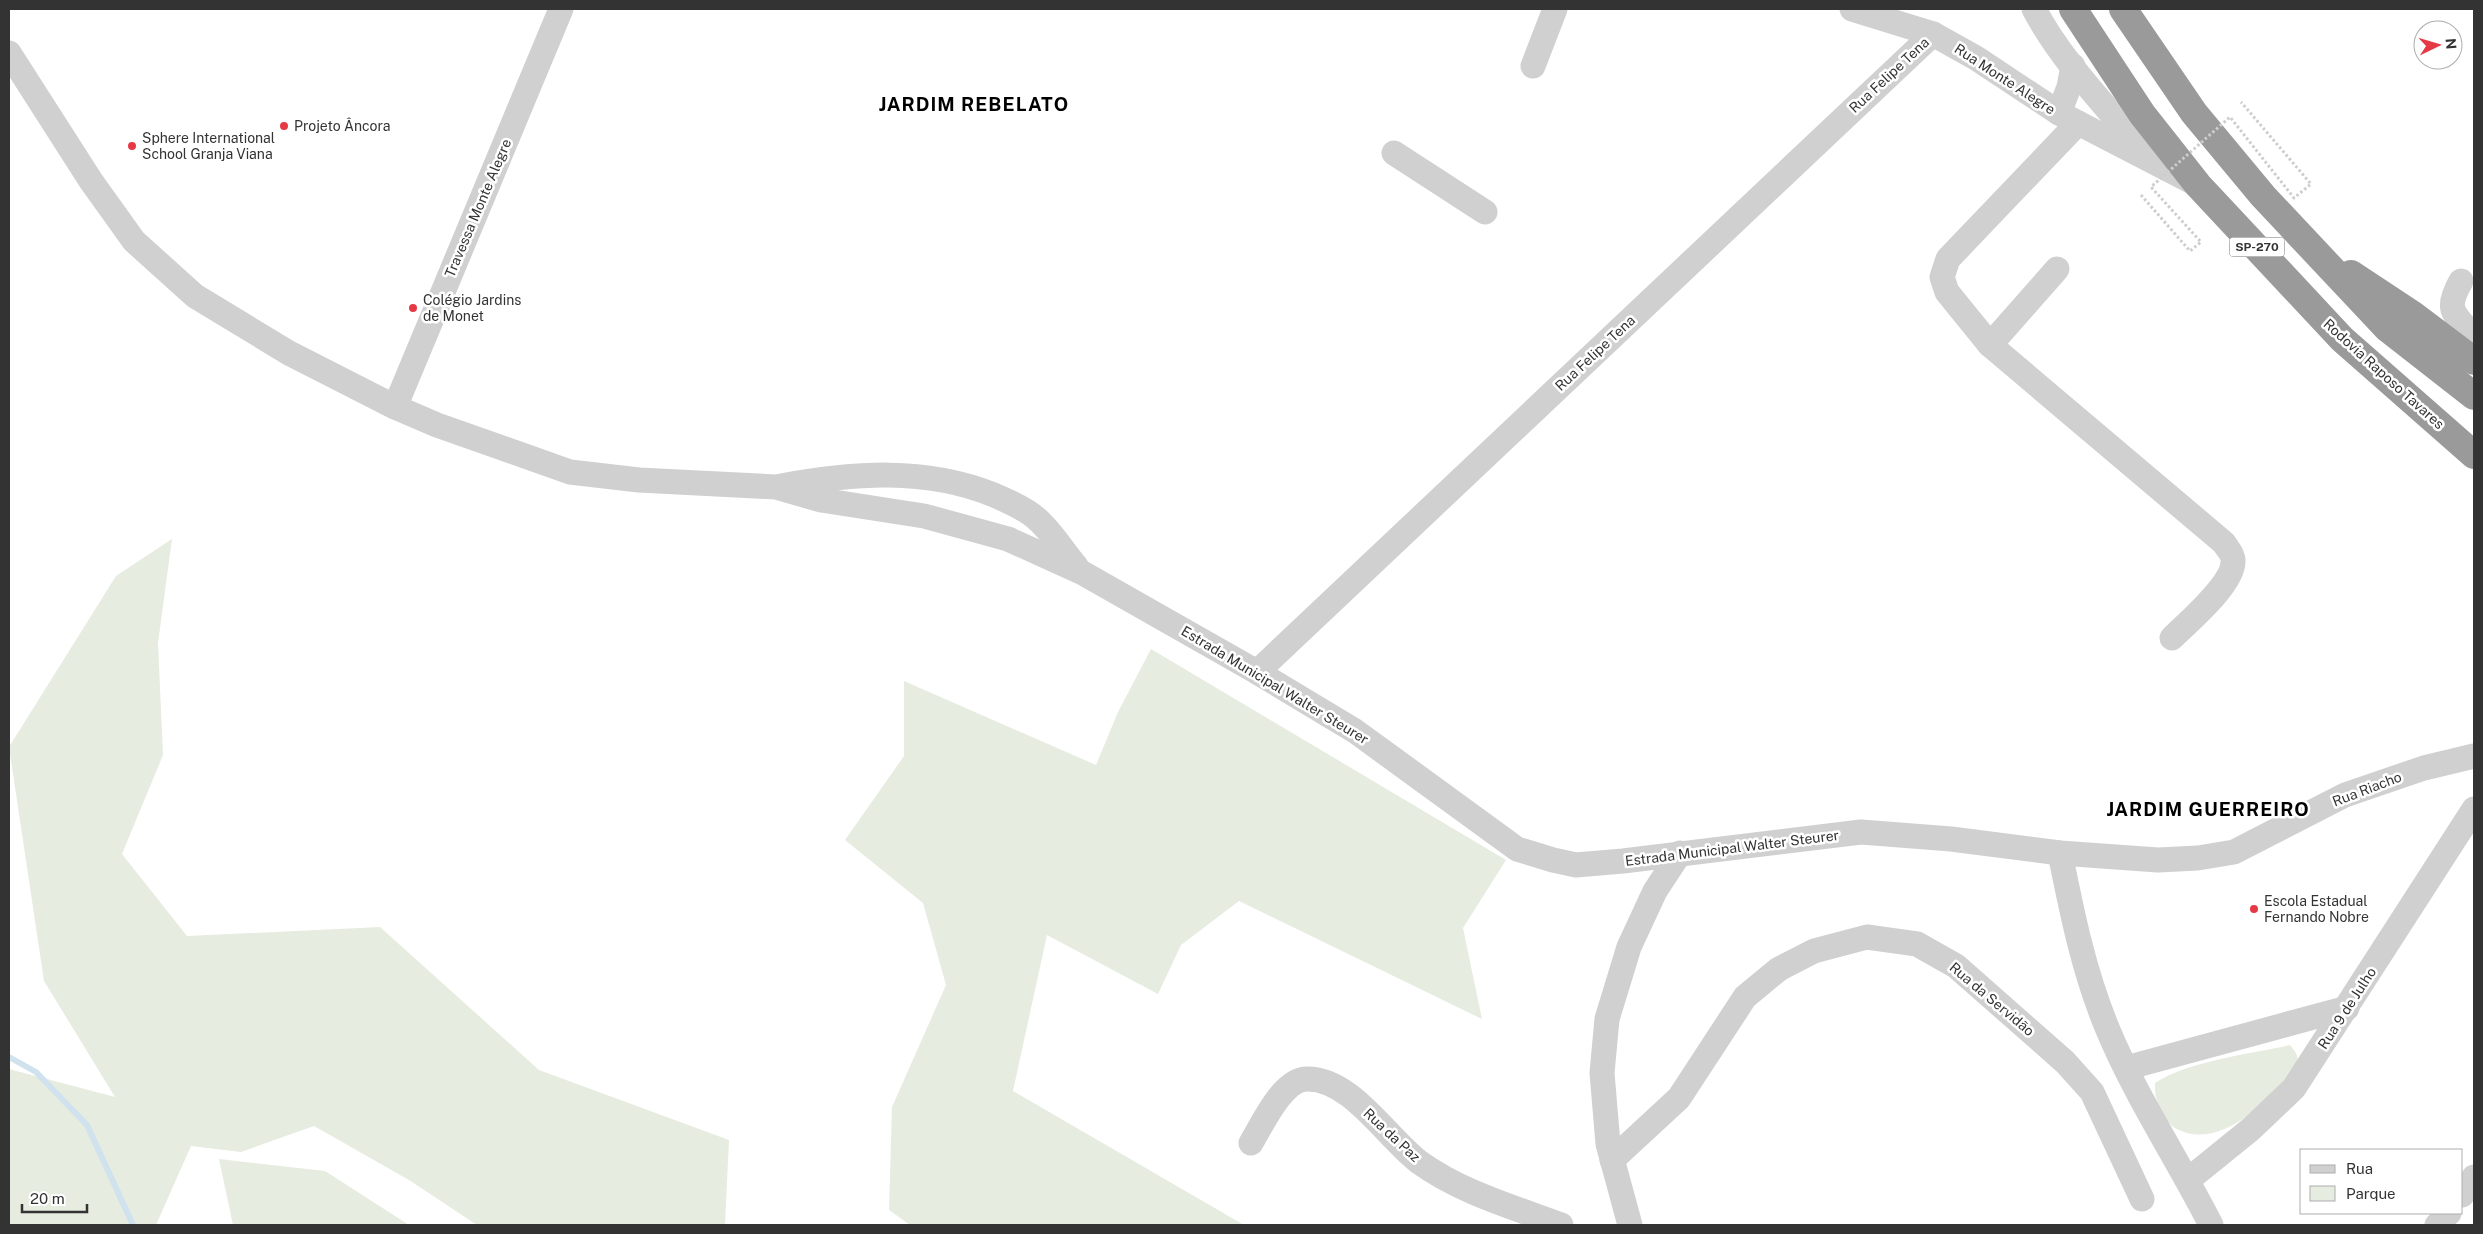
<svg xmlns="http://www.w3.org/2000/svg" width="2483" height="1234" font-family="'Public Sans',sans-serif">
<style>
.green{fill:#e6ecdf}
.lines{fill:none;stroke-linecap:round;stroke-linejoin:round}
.stream{stroke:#cfe2ee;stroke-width:6}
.minor{stroke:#d0d0d0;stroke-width:25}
.highway{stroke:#9a9a9a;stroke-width:28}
.path-bridge{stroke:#cdcdcd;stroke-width:3;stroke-dasharray:2.5 2.5;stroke-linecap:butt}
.poi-dot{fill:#e63946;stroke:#fff;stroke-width:2}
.labels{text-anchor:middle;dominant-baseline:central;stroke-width:5;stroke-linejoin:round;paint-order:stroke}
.shield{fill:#fff;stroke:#707070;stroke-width:1}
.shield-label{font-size:12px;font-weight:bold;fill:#333}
.street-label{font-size:14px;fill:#333;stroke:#fff}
.poi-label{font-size:14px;fill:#333;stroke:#fff;text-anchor:start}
.district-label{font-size:19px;font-weight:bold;letter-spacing:1px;fill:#000;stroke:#fff}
</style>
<rect width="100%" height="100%" fill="#fff"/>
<g class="green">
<path d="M172 539 158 643 163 755 122 854 187 936 380 927 539 1070 729 1140 725 1225H477L409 1180 314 1126 241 1152 191 1146 156 1225H9V1069L115 1097 44 981 9 747 116 576Z"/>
<path d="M1151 649 1506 860 1463 928 1482 1019 1239 901 1181 945 1158 994 1047 935 1013 1091 1244 1225H910L889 1210 892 1107 946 985 923 903 845 840 904 756V681L1096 765 1118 712Z"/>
<path d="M2290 1045 2296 1053 2299 1062C2277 1093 2227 1147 2184 1132 2176 1129 2170 1126 2166 1119 2159 1106 2154 1098 2155 1083 2188 1061 2250 1054 2290 1045Z"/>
<path d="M219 1159 325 1171 409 1225H233Z"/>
</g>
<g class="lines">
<path class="stream" d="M9 1057 36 1072 87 1125 133 1225"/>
<g class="minor">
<path d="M1852 9 1933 34 1976 58 2059 113 2198 185"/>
<path d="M2034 9C2062 62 2107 107 2145 153"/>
<path d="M9 53 91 181 134 241 195 296 289 353 395 407 437 425 570 472 639 480 776 487 821 500 924 516 1008 539 1081 572 1257 672 1355 731 1517 849 1553 860 1576 865 1623 861 1861 832 1951 839 2060 853 2158 860 2198 858 2234 852 2345 795 2424 768 2474 756"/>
<path d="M1533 66 1555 9"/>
<path d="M2059 113 2069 87 2073 66"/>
<path d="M1394 153 1485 212"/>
<path d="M2057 269 1990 345 1947 292 1942 277 1948 259 2078 123"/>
<path d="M2461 281C2444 311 2454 313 2474 337"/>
<path d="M1990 345 2224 543C2227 548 2233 554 2233 560 2235 583 2188 622 2172 638"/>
<path d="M395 407 561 9"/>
<path d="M781 486C853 473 925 467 994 495 1008 501 1026 509 1037 519 1052 532 1063 551 1076 566"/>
<path d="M1257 672 1933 34"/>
<path d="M2060 853C2072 913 2084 973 2108 1030 2136 1097 2178 1160 2211 1225"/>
<path d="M2126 1068 2347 1008"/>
<path d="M1251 1143C1262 1125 1282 1080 1306 1079 1350 1077 1387 1138 1419 1162 1460 1192 1513 1207 1561 1225"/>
<path d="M1612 1160 1679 1098 1745 997 1779 969 1814 951 1867 937 1917 944 1956 966 2065 1062 2092 1092 2142 1199"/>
<path d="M2188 1180 2251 1129 2294 1088 2474 809"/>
<path d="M2462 1195 2474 1177"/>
<path d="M1630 1225 1608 1144 1602 1073 1607 1019 1629 947 1655 891 1680 853"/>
<path d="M2437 1225 2449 1213"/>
</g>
<g class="highway">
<path d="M2073 9 2142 114 2198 185 2342 339 2474 455"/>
<path d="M2123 9 2194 113 2263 196 2387 328 2474 396"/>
<path d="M2351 274 2413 315 2474 361"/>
</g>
<path class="path-bridge" d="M2141 195 2190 251 2201 242 2151 187 2230 117 2294 198 2311 184 2241 102"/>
</g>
<g class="poi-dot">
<circle cx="284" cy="126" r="5"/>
<circle cx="132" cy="146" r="5"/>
<circle cx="413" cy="308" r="5"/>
<circle cx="2254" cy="909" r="5"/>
</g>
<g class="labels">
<rect class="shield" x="2229.5" y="237.5" width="55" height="19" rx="4"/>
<g class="shield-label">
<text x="2257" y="247">SP-270</text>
</g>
<g class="street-label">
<text transform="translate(1889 75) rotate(-43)">Rua Felipe Tena</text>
<text transform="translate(2005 79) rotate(33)">Rua Monte Alegre</text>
<text transform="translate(478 208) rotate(-67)">Travessa Monte Alegre</text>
<text transform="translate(1595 353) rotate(-43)">Rua Felipe Tena</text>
<text transform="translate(2384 374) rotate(42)">Rodovia Raposo Tavares</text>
<text transform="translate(1275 685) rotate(31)">Estrada Municipal Walter Steurer</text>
<text transform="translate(2367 789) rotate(-21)">Rua Riacho</text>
<text transform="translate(1732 848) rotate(-7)">Estrada Municipal Walter Steurer</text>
<text transform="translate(1992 999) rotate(40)">Rua da Servidão</text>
<text transform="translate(2347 1008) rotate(-57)">Rua 9 de Julho</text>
<text transform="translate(1392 1135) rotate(43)">Rua da Paz</text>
</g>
<g class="poi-label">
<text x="294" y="126">Projeto Âncora</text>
<text x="142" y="138">Sphere International<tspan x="142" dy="16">School Granja Viana</tspan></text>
<text x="423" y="300">Colégio Jardins<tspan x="423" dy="16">de Monet</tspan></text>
<text x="2264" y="901">Escola Estadual<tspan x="2264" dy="16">Fernando Nobre</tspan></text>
</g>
<g class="district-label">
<text x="974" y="104">JARDIM REBELATO</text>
<text x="2208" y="809">JARDIM GUERREIRO</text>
</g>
</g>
<rect width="2483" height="1234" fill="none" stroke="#333333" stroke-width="20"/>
<rect x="2300" y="1149" width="162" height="65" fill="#ffffff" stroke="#adadad"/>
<rect x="2310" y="1165" width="25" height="8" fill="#d0d0d0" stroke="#adadad"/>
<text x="2346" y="1174" font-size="15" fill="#333333">Rua</text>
<rect x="2310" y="1186" width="25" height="15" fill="#e6ecdf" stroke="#adadad"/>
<text x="2346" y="1199" font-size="15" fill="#333333">Parque</text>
<g transform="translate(2438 45) rotate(85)"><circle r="24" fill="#ffffff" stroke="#adadad"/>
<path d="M0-4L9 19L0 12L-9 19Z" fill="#e63946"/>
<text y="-8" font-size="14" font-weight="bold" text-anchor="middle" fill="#333333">N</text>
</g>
<path d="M22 1204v8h65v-8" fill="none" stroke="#333333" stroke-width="2.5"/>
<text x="30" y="1204" font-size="15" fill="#333333" stroke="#ffffff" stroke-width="4" paint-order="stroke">20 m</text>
</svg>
